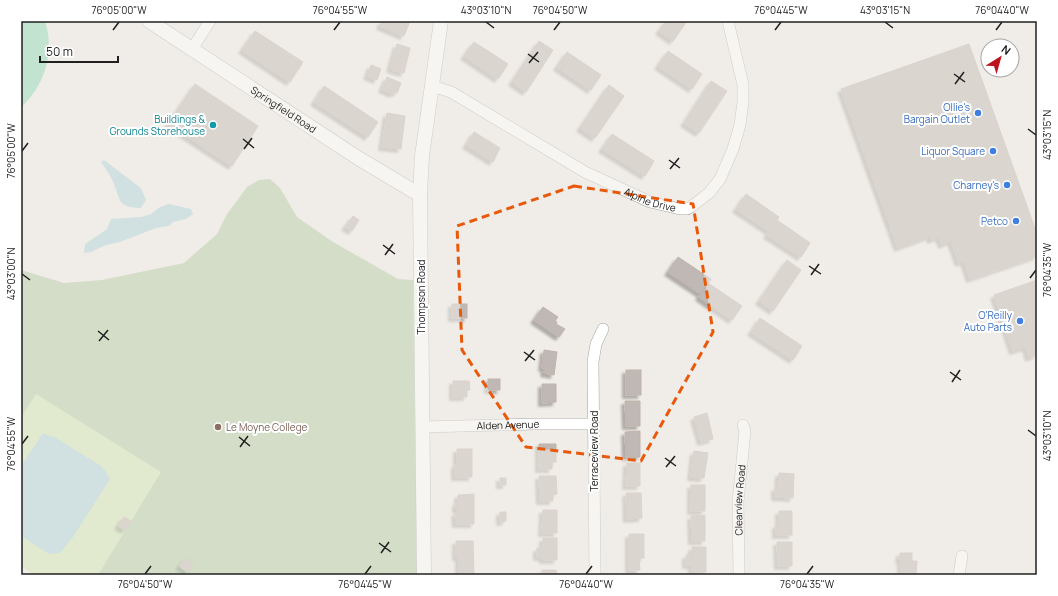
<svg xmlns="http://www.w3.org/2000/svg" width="1058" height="596" font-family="Manrope,sans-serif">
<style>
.grass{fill:#cfe5b2}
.forest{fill:#b0cba0}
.pitch{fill:#8dd7b6}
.water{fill:#acd2d9}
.building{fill:#c0b8b4;stroke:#c0b3ab;filter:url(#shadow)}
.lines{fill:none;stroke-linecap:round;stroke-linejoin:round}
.minor-casing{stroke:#a4a4a4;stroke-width:12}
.tertiary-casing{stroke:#a4a4a4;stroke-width:15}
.minor{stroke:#fff;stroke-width:11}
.tertiary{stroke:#fff;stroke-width:14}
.marked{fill:none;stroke:#e8590c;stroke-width:3;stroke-dasharray:8 5;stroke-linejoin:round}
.ticks{fill:none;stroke:#202020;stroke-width:1.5}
.shop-dot{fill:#3f7fe0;stroke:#fff;stroke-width:1.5}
.culture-dot{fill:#0f9aa8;stroke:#fff;stroke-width:1.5}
.education-dot{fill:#8d6e63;stroke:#fff;stroke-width:1.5}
.labels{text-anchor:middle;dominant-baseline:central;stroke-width:4;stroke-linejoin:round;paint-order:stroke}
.shop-label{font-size:10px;fill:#366cbe;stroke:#fff;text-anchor:end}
.street-label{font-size:10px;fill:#202020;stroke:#fff}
.culture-label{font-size:10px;fill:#0d838f;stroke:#fff;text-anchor:end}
.education-label{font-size:10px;fill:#785e54;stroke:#fff;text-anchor:start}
.neatline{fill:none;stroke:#202020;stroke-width:1.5}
.ticks-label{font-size:10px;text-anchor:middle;fill:#202020}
</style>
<defs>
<filter id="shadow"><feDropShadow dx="-3.5" dy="3.5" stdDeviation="1" flood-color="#0004"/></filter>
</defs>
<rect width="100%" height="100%" fill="#f0ece7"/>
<path class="grass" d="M36 393 162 472 98 575H34L21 566V418Z"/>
<path class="forest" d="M270 179 280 188 297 217 333 242 398 279 413 280 417 575H98L161 472 36 394 21 418V270L64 283 102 280 184 263 217 234 227 214 247 187 259 180Z"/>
<path class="pitch" d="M21 21H45C55 51 45 86 21 107Z"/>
<g class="water">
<path d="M104 160 141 188 146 200 141 208C118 207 121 202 114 184 111 176 106 169 101 162Z"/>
<path d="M169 204 191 209 193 214 186 219 173 222 169 226 156 228 120 242 106 245 91 252 84 253 85 244 107 229 111 219 141 217 151 214 160 207Z"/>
<path d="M43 433 56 438 101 466 106 472 110 479 73 537 60 553 49 554 21 536V466Z"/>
</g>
<g class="building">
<path d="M382 21H410L404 36 380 26Z"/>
<path d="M666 21H687L673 41 659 31Z"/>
<path d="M255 31 303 62 290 82 242 50Z"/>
<path d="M539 41 553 50 526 92 512 82Z"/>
<path d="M474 42 508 64 498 79 464 56Z"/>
<path d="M397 44 410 48 404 73 390 69Z"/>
<path d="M969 44 1037 234V256L970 279 964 261 959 263 951 241 942 245 939 237 931 240 930 236 898 248 841 89Z"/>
<path d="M668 51 702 74 692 89 658 66Z"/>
<path d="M567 52 601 75 591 90 557 67Z"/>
<path d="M371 65 381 69 377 80 367 76Z"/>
<path d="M387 77 401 83 397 93 395 92 393 94 382 89Z"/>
<path d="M711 81 727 91 699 133 684 123Z"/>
<path d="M195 84 258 126 232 166 168 124Z"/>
<path d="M609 85 624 96 595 138 580 128Z"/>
<path d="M324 86 378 122 368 137 314 102Z"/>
<path d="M387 113 405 116 401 149 382 147Z"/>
<path d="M474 132 500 148 493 162 466 145Z"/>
<path d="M612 134 654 161 645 176 602 149Z"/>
<path d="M746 194 779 217 769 231 736 209Z"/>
<path d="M353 216 359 220 352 231 345 227Z"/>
<path d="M777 220 810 243 801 257 767 235Z"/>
<path d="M678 257 711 279 701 294 668 272Z"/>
<path d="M787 260 801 270 773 311 759 301Z"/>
<path d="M1037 280V355L1029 358 1026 347 1013 351 994 295Z"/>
<path d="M708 283 742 306 732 320 699 297Z"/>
<rect x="452" y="304" width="15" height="14"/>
<path d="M543 307 558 317 555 321 557 322 556 324 565 329 559 337 534 320Z"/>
<path d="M760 318 802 346 793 360 751 332Z"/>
<path d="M544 350 557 352 554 375 544 373 545 368H542Z"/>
<rect x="626" y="370" width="15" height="25"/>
<rect x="488" y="379" width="12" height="11"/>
<path d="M453 381H469L470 390H467V397H453Z"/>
<path d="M542 384H556V402L542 403Z"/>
<path d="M625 401H640V426H626Z"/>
<path d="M707 413 713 439 701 442 694 417Z"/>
<path d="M640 431V457L626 458 625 432Z"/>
<path d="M539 444H556V462H552V469H539Z"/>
<path d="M457 449H472V477H455V465H457Z"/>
<path d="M694 451 708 453 704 478 691 477Z"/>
<path d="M627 463H640V486H626Z"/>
<path d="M779 473 794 474 793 498 775 497V488H778Z"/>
<path d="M539 476H556L557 494 552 495 553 501H540Z"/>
<rect x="500" y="478" width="6" height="7"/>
<rect x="691" y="485" width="14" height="26"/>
<path d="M626 493H641L642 518 627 519Z"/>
<path d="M474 494V524H456L455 513H458V509H456V503H458V495Z"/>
<path d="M543 510H557V533H542Z"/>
<path d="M779 511H792V535H776V525H779Z"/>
<path d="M500 512H506V521L500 522Z"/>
<path d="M705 515V541H692L691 516Z"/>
<path d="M124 517 131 521 125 530 118 526Z"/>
<path d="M629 534H644V558H639L640 570H629Z"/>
<path d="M543 538H557V560H543V557H537V548H543Z"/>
<path d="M456 541H473L474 575H459V557H456Z"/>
<path d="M777 542H792V566H778Z"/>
<path d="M692 547H706V572H692V565H686V555H692Z"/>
<path d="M900 553H912V561H917L916 575H901V560H899Z"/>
<path d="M186 558 194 565 187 572 179 566Z"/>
<path d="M542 570H556L557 575H542Z"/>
</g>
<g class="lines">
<g class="minor-casing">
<g id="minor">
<path d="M192 49 210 21"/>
<path id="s1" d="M432 86 451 92 585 172 650 202 680 209H687L692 206 709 193 720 179 733 149 740 125 743 102V85L728 21"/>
<path id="s2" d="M422 427 534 424H594"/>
<path d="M595 575 593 362 596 344 603 329"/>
<path id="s3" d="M739 575 738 502 745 431 743 425"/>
<path d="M959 575 962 556"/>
</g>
</g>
<g class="tertiary-casing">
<g id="tertiary">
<path id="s4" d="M149 21 358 158 420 195"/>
<path d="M424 575 420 195 422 156 441 21"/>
</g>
</g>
<use href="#minor" class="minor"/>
<use href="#tertiary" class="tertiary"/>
</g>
<path d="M0 0H1058V596H0ZM574 186 693 204 713 332 641 461 526 447 462 350 457 226Z" fill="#f0ece7" fill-opacity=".55" fill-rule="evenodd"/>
<path class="marked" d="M574 186 693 204 713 332 641 461 526 447 462 350 457 226Z"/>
<path class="ticks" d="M486 22 494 28M885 22 893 28M113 30 119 22M334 30 340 22M554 30 560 22M775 30 781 22M996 30 1002 22M528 54 539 62M529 63 538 52M954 74 965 82M955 84 964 72M1028 129 1036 135M243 139 254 148M244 149 252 138M22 151 28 143M669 160 680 168M670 169 679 158M383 245 395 254M385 255 393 244M809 266 821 274M22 274 30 280M811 275 819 264M1030 278 1036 270M98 331 109 340M99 341 108 330M524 352 535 360M525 361 534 350M950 372 961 380M952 382 960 370M1028 430 1036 436M239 437 250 446M22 444 28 436M240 447 248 436M665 458 676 466M666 467 675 456M379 543 391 552M381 553 389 542M145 574 151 566M365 574 371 566M586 574 592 566M807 574 813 566"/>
<g class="shop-dot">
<circle cx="978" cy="113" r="4"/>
<circle cx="993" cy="151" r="4"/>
<circle cx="1007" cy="185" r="4"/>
<circle cx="1016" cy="221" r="4"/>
<circle cx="1020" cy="321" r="4"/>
</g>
<circle class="culture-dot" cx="213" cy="125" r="4"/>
<circle class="education-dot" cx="218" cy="427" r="4"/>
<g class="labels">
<g class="shop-label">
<text x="970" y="107">Ollie's<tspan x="970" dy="12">Bargain Outlet</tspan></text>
<text x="985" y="151">Liquor Square</text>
<text x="999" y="185">Charney's</text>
<text x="1008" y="221">Petco</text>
<text x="1012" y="315">O'Reilly<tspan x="1012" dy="12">Auto Parts</tspan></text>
</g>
<g class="street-label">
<text stroke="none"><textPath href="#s4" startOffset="161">Springfield Road</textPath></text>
<text stroke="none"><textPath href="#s1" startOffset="247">Alpine Drive</textPath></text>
<text transform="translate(421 297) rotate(-90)">Thompson Road</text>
<text stroke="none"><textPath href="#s2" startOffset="86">Alden Avenue</textPath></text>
<text transform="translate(594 451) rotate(-90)">Terraceview Road</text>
<text stroke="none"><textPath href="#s3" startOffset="75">Clearview Road</textPath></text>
</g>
<g class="culture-label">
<text x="205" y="119">Buildings &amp;<tspan x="205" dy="12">Grounds Storehouse</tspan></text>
</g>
<g class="education-label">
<text x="226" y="427">Le Moyne College</text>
</g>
</g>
<rect width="1058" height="596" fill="none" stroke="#ffffff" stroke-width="44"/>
<g transform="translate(1000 58) rotate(37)"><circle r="19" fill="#ffffff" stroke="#a6a6a6"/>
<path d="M0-3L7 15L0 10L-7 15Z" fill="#be121d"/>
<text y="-6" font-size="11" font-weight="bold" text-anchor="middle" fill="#202020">N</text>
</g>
<path d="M40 56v6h78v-6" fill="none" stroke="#202020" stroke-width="2"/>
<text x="46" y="56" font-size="12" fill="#202020" stroke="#ffffff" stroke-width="3" paint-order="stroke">50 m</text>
<rect x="22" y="22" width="1014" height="552" class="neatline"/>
<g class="ticks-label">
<text x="119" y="14">76°05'00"W</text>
<text x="340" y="14">76°04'55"W</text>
<text x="486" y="14">43°03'10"N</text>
<text x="560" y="14">76°04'50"W</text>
<text x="781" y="14">76°04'45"W</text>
<text x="885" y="14">43°03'15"N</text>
<text x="1002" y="14">76°04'40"W</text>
<text transform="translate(1047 135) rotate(-90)" y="4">43°03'15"N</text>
<text transform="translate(11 151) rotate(-90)" y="4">76°05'00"W</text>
<text transform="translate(1047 270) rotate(-90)" y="4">76°04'35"W</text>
<text transform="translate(11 274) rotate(-90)" y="4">43°03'00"N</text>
<text transform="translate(1047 436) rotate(-90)" y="4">43°03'10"N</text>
<text transform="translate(11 444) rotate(-90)" y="4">76°04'55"W</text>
<text x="145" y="588">76°04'50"W</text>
<text x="365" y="588">76°04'45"W</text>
<text x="586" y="588">76°04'40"W</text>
<text x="807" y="588">76°04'35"W</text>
</g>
</svg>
